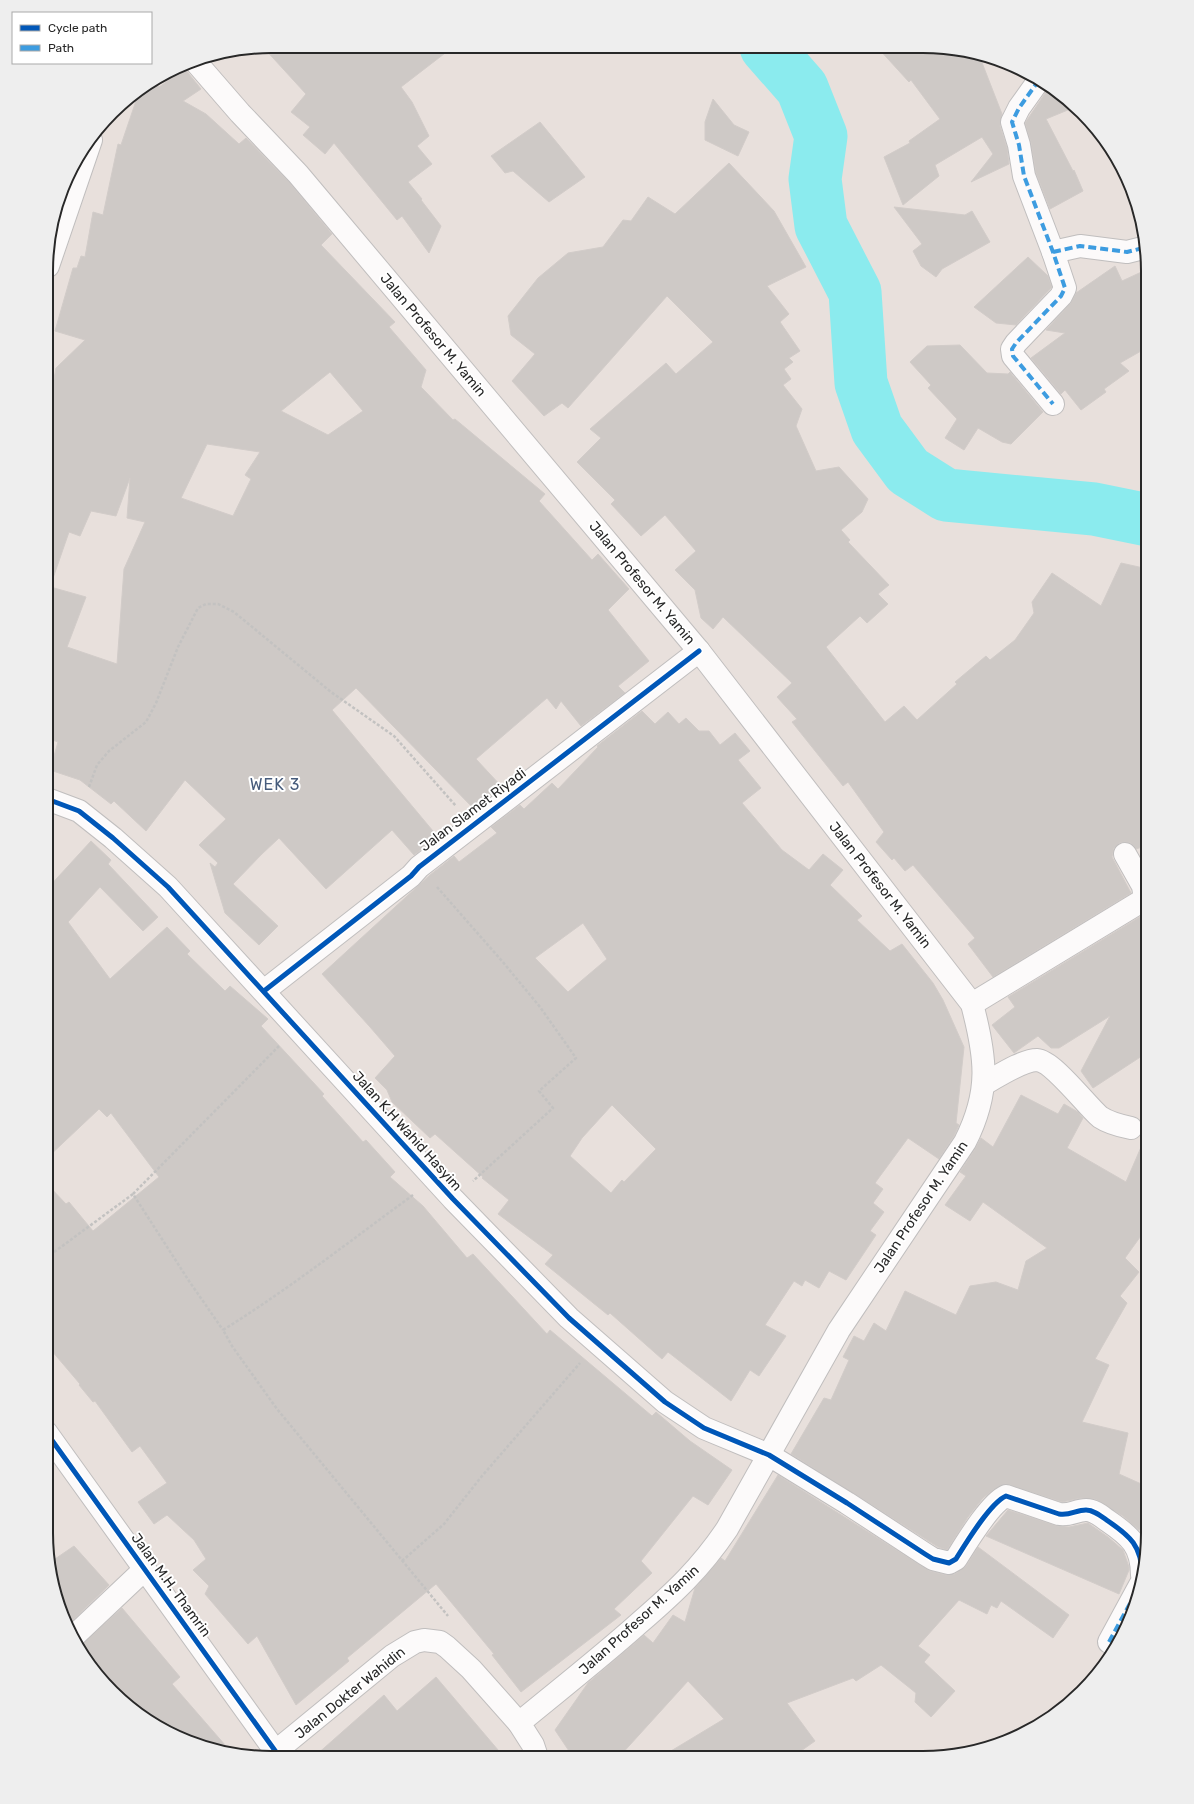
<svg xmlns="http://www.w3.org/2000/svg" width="1194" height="1804" font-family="Rubik,sans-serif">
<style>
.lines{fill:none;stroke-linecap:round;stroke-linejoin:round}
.river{stroke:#8bebee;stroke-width:53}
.building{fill:#cec9c6;stroke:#d2ccc9;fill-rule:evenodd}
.minor-casing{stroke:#c0bebe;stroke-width:24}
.tertiary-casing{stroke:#c0bebe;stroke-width:24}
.secondary-casing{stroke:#c0bebe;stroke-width:24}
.path{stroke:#c3c2c1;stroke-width:2.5;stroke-dasharray:3 2;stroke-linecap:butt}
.minor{stroke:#fcfafa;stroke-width:22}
.tertiary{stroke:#fcfafa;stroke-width:22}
.secondary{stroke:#fcfafa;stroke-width:22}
.quiet{stroke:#3d9ce0;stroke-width:4;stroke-dasharray:8 4;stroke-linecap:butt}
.cycleway-casing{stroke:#fff;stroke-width:8}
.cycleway{stroke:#0057b8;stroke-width:5}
.labels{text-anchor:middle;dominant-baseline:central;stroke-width:4;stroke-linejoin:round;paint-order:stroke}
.street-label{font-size:14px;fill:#282828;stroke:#fff}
.quarter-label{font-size:16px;letter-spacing:1px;fill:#465b7b;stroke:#fff}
.rim{fill:none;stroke:#282828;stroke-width:2}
</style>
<rect width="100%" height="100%" fill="#e8e0dc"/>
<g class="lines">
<path class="river" d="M766 47 802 88 821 136 815 179 821 226 855 292 861 383 877 429 908 471 946 495 1094 509 1148 520"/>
</g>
<g class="building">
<path d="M271 46 453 47 401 87 412 102 429 136 417 146 432 164 408 182 422 199 421 200 441 226 429 253 402 216 397 220 334 143 325 154 303 135 310 127 291 112 306 94 263 47Z"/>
<path d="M878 48H953L979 55 1002 114 1000 126 1007 148 1009 164 971 182 993 154 982 137 935 165 939 176 903 205 884 157 910 143 909 141 940 119 911 80 909 82Z"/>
<path d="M185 69 201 89 183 101 206 114 239 144 246 138 289 182 332 234 321 245 395 322 389 327 426 370 421 387 453 420 455 419 545 494 539 501 592 560 598 554 629 589 608 610 649 661 618 686 625 693 581 726 561 701 556 709 547 698 476 759 502 787 474 809 356 688 332 710 438 837 414 855 392 830 326 889 279 838 262 854 233 884 278 926 259 945 225 913 210 863 215 867 218 863 199 845 226 819 185 780 146 831 114 801 111 804 80 780 50 770 58 742 47 738V586L86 597 67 647 117 664 124 569 145 522 127 518 130 478 116 516 91 511 80 536 69 532 51 584 47 583 48 412 56 368 85 340 55 331 73 268H77L81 256 85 257 93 212 103 215 118 144 121 145 139 92 154 84 159 87ZM330 372 363 411 328 435 281 411ZM207 444 260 452 245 475 251 479 233 516 181 498Z"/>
<path d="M1050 86 1060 93 1075 107 1046 119 1073 171 1074 170 1083 191 1050 209 1036 173 1031 143 1025 123Z"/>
<path d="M713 99 734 125 749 132 738 156 705 140V122Z"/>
<path d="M540 122 585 177 549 202 513 171 505 173 491 156Z"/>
<path d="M729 163 774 211 806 267 767 286 789 314 780 322 800 351 789 358 793 362 784 369 791 379 783 385 802 409 796 426 816 471 839 467 868 499 862 512 841 530 850 540 848 542 889 585 878 594 888 604 867 623 860 616 826 647 885 722 904 706 917 720 957 684 955 682 986 656 990 660 1015 640 1034 613 1032 602 1052 573 1101 606 1121 563 1148 569V845L1136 849 1131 843 1125 842 1119 843 1114 848 1112 857 1131 893 993 977 968 944 975 938 913 865 905 871 894 858 892 860 876 842 884 832 848 782 843 786 792 722 797 719 777 697 792 683 723 617 713 629 701 618 695 590 675 570 696 551 665 515 641 536 611 504 615 500 577 462 601 438 590 429 666 363 676 374 713 342 667 296 568 408 562 403 544 416 512 381 535 354 511 335 508 316 538 278 568 253 603 247 623 220 631 221 648 197 675 214Z"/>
<path d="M894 207 965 215 972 211 990 242 942 269 936 277 921 266 913 251 922 244Z"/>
<path d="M1028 257 1048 276 1052 287 1016 325 996 323 974 307Z"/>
<path d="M1115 266 1122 281 1148 269V297L1140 300 1148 319V347L1120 363 1129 371 1104 389 1106 392 1081 410 1065 390 1061 394 1031 358 1065 333 1046 330 1070 304 1076 293Z"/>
<path d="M960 345 987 373 1008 374 1010 372 1043 412 1011 444 1002 442 978 428 964 450 945 438 957 419 928 388 931 385 910 362 927 346Z"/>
<path d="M642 711 655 724 668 712 679 724 686 718 699 731H709L720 745 735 733 750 751 738 760 761 788 742 803 782 850 809 870 823 854 843 870 830 885 862 916 857 920 890 951 902 944 933 983 943 1000 964 1047 956 1123 959 1125 954 1136 939 1159 908 1138 875 1183 883 1189 873 1203 884 1212 870 1231 876 1235 846 1280 829 1271 819 1288 805 1280 802 1286 794 1281 765 1325 786 1336 759 1376 750 1370 731 1401 668 1352 662 1359 610 1313 608 1315 545 1264 553 1255 498 1214 509 1200 482 1178 483 1177 435 1134 430 1138 392 1102 387 1090 375 1078 395 1056 370 1027 322 974 430 875 454 856 459 862 497 833 491 827 520 805 524 809 552 783 558 789 598 747 597 746ZM583 923 607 959 568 992 535 958ZM612 1105 656 1149 624 1182 622 1180 611 1193 570 1156 582 1138Z"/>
<path d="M91 841 111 860 108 864 158 917 143 931 100 887 68 922 110 979 167 927 190 951 187 954 225 991 230 986 268 1019 261 1026 324 1094 322 1096 363 1142 366 1140 395 1172 390 1177 423 1206 467 1258 473 1254 547 1334 550 1330 652 1416 656 1412 690 1441 732 1470 708 1505 693 1496 641 1561 652 1573 614 1609 621 1615 521 1692 492 1655 494 1654 436 1584 347 1658 349 1661 296 1705 257 1636 248 1644 205 1594 209 1586 193 1570 206 1559 194 1540 167 1515 154 1524 138 1502 167 1483 140 1446 132 1452 95 1401 93 1402 79 1385 80 1384 46 1344 47 1184 66 1204 69 1202 93 1231 159 1177 111 1113 107 1117 99 1109 47 1158V889Z"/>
<path d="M1148 912V1052L1093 1088 1081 1071 1110 1016 1059 1048H1051L1038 1036 1014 1053 992 1025 1015 1007 1008 997Z"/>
<path d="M1021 1095 1058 1114 1064 1104 1078 1112 1083 1118 1067 1148 1126 1182 1148 1131V1226L1125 1258 1139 1272 1120 1296 1127 1303 1095 1359 1109 1365 1082 1422 1128 1433 1119 1474 1148 1487V1526L1139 1530 1123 1516 1095 1499 1081 1498 1062 1502 1005 1484 993 1490 983 1498 968 1517 947 1550 938 1547 791 1454 824 1398 831 1400 849 1360 843 1357 854 1336 864 1341 874 1323 886 1331 905 1291 956 1315 970 1286 996 1282 1018 1290 1026 1261 1047 1248 983 1202 970 1221 945 1205 966 1176 960 1172 975 1149 981 1138 993 1147Z"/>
<path d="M778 1475 930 1571 946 1575 955 1574 966 1566 978 1547 1069 1615 1053 1638 1001 1601 997 1608 991 1605 987 1614 959 1600 918 1646 930 1655 924 1662 955 1691 931 1717 915 1702 916 1693 881 1665 856 1681 853 1678 787 1703 815 1741 791 1758 661 1757 724 1719 688 1681 619 1757H573L555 1730 588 1683 644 1635 653 1643 673 1615 685 1622 695 1588 721 1558 725 1561Z"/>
<path d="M1008 1510 1058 1526 1069 1527 1088 1523 1108 1537 1123 1550 1129 1567V1570L1119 1594 986 1536Z"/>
<path d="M74 1546 109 1585 67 1626 63 1620 52 1561Z"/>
<path d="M122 1608 180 1677 172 1684 232 1753 185 1741 134 1712 93 1670 79 1647Z"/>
<path d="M436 1677 504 1757 315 1756 384 1695 397 1711Z"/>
</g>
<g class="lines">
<g class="minor-casing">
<g id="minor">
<path d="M1039 80 1019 108 1012 122 1019 145 1024 176 1053 252 1065 288 1061 296 1016 343 1012 349 1013 356 1053 404"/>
<path d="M1053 252 1080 246 1127 252 1143 248"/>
<path d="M47 799 79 811 113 838 168 887 453 1199 569 1318 665 1402 704 1428 769 1455 847 1503 925 1554 933 1559 949 1563 956 1559C966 1543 990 1503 1006 1496L1059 1514C1070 1516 1076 1510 1086 1510 1094 1510 1101 1516 1108 1521 1130 1536 1142 1546 1142 1575"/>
<path d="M264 991 411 876 419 867 699 651"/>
<path d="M972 1004 1145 899 1143 886 1125 854"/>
<path d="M984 1084C997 1077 1022 1060 1037 1060 1053 1061 1086 1105 1100 1117 1109 1123 1121 1126 1131 1128"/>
<path d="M46 1432 276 1752"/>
<path d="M73 1637 145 1569"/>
<path d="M1109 1642 1140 1585"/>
<path d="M270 1756 392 1656 415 1642 424 1640 440 1642 447 1647 471 1669 519 1723"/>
</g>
</g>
<g class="tertiary-casing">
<path id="tertiary" d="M48 266 91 140"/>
</g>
<g class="secondary-casing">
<path id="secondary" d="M194 60 240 113 298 174 699 651 972 1004C986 1057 991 1091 965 1142L839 1330 727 1529C700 1569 674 1593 638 1624 600 1658 559 1690 519 1723L533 1745 537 1757"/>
</g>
<g class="path">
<path d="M89 787 97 765 109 751 146 722 156 703 178 647 198 608 206 604H218L234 612 331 692 394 736 456 806"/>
<path d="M437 887 502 961 540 1007 576 1058 539 1091 553 1108 473 1181"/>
<path d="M133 1194 279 1046"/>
<path d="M413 1195C350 1241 289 1289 223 1330L232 1346 277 1409 448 1616"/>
<path d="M46 1258 133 1194 189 1281 223 1330"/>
<path d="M402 1561 444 1524 482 1476 580 1363"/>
</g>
<use href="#minor" class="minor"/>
<use href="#tertiary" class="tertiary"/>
<use href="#secondary" class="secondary"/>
<g class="quiet">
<path d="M1039 80 1019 108 1012 122 1019 145 1024 176 1053 252 1065 288 1061 296 1016 343 1012 349 1013 356 1053 404"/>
<path d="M1053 252 1080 246 1127 252 1143 248"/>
<path d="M1109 1642 1140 1585"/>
</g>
<g class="cycleway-casing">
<g id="cycleway">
<path d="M47 799 79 811 113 838 168 887 453 1199 569 1318 665 1402 704 1428 769 1455 847 1503 925 1554 933 1559 949 1563 956 1559C966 1543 990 1503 1006 1496L1059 1514C1070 1516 1076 1510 1086 1510 1094 1510 1101 1516 1108 1521 1130 1536 1142 1546 1142 1575"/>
<path d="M264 991 411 876 419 867 699 651"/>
<path d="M46 1432 276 1752"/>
</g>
</g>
<use href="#cycleway" class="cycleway"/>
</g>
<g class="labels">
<g class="street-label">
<text transform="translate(433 335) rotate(50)">Jalan Profesor M. Yamin</text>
<text transform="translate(642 583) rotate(50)">Jalan Profesor M. Yamin</text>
<text transform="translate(473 810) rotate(-37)">Jalan Slamet Riyadi</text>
<text transform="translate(880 885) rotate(52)">Jalan Profesor M. Yamin</text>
<text transform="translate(407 1131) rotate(48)">Jalan K.H Wahid Hasyim</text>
<text transform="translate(921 1207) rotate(-56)">Jalan Profesor M. Yamin</text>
<text transform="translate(171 1585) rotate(54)">Jalan M.H. Thamrin</text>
<text transform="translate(639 1620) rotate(-42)">Jalan Profesor M. Yamin</text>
<text transform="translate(350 1693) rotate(-39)">Jalan Dokter Wahidin</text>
</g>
<g class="quarter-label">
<text x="275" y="784">WEK 3</text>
</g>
</g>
<path d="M0 0H1194V1804H0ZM271 53H923A218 218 0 0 1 1141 271V1533A218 218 0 0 1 923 1751H271A218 218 0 0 1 53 1533V271A218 218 0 0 1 271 53Z" fill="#eee" fill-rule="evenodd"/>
<path class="rim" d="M271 53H923A218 218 0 0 1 1141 271V1533A218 218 0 0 1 923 1751H271A218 218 0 0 1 53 1533V271A218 218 0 0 1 271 53Z"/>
<rect x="12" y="12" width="140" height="52" fill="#ffffff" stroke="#a9a9a9"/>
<rect x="20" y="25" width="20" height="6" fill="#0057b8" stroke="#a9a9a9"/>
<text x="48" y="32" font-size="12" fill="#282828">Cycle path</text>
<rect x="20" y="45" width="20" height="6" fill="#3d9ce0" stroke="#a9a9a9"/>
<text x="48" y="52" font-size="12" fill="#282828">Path</text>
</svg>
